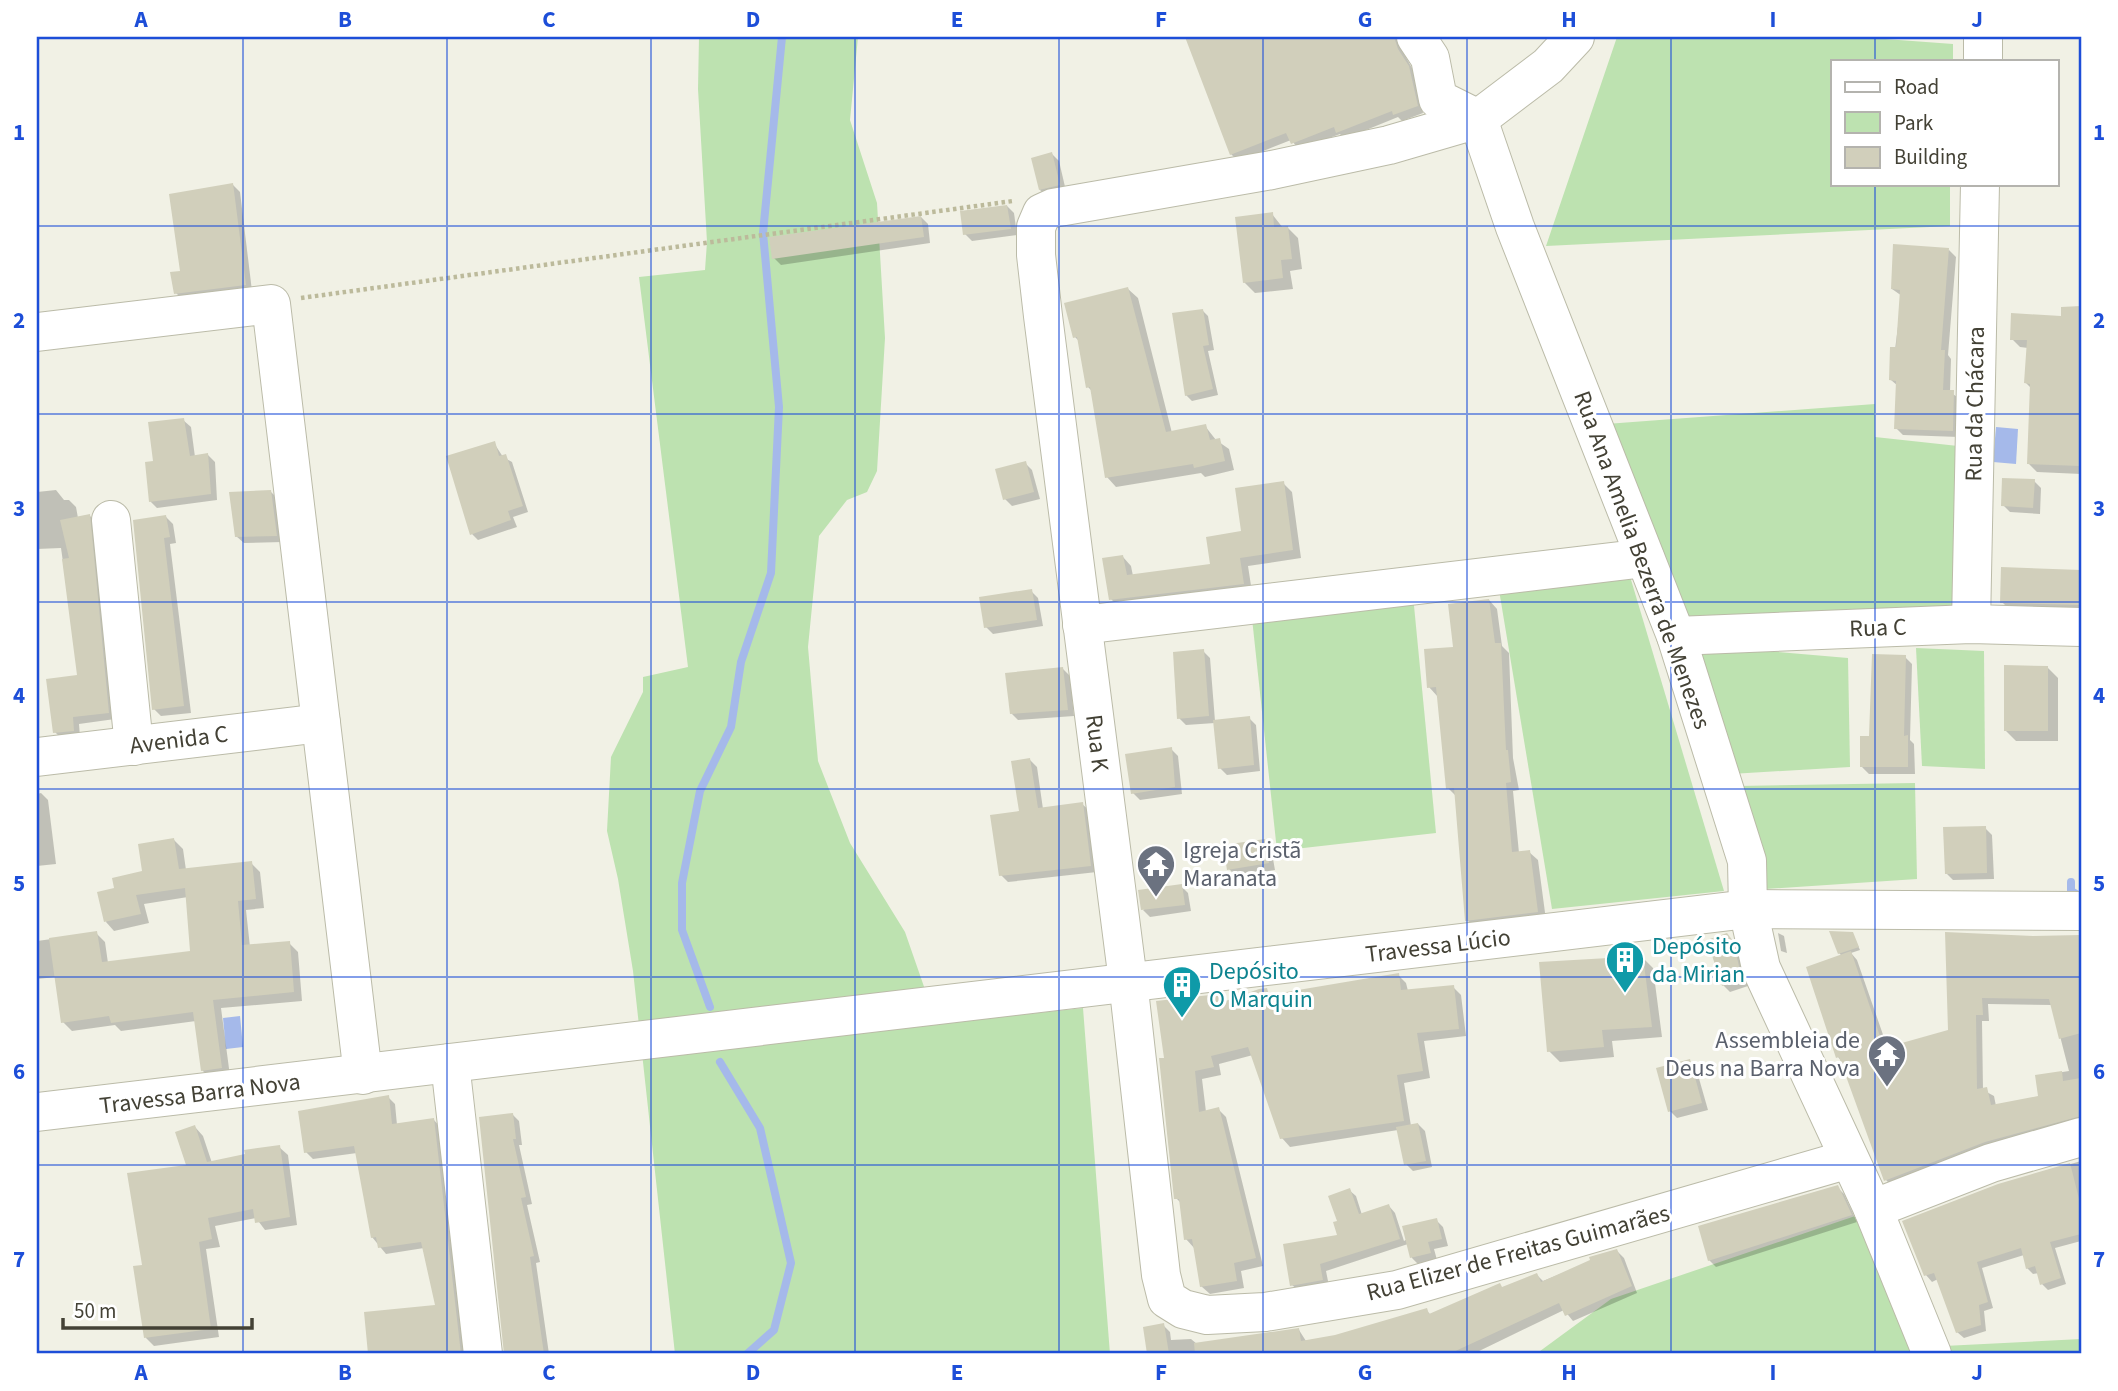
<svg xmlns="http://www.w3.org/2000/svg" width="2118" height="1391" font-family="'Source Sans 3',sans-serif">
<style>
.green{fill:#bde2b0}
.water{fill:#a5b9ea}
.shadow{fill:#0003;fill-rule:evenodd}
.lines{fill:none;stroke-linecap:round;stroke-linejoin:round}
.stream{stroke:#a5b9ea;stroke-width:8}
.building{fill:#d1cfbb}
.minor-casing{stroke:#bbbba8;stroke-width:40}
.path{stroke:#bcba9b;stroke-width:4.5;stroke-dasharray:3.5 3.5;stroke-linecap:butt}
.minor{stroke:#fff;stroke-width:38}
.grid{fill:none;stroke:#1d4ed8;stroke-width:2;stroke-opacity:0.55}
.labels{text-anchor:middle;dominant-baseline:central;stroke-width:6;stroke-linejoin:round;paint-order:stroke}
.street-label{font-size:24px;fill:#434135;stroke:#fff}
.worship-label{font-size:24px;fill:#5b616d;stroke:#fff;text-anchor:start}
.culture-label{font-size:24px;fill:#0d838f;stroke:#fff;text-anchor:start}
.neatline{fill:none;stroke:#1d4ed8;stroke-width:2.5}
.grid-label{font-size:23px;text-anchor:middle;font-weight:bold;fill:#1d4ed8}
</style>
<rect width="100%" height="100%" fill="#f1f1e5"/>
<g class="green">
<path d="M699 37H858L850 120 877 203 885 338 877 471 867 492 847 500 819 536 808 647 818 761 850 843 905 932 937 1024 1083 1008 1110 1354H675L633 971 618 879 607 831 611 757 643 692V677L688 667 639 277 705 270 707 242 698 89Z"/>
<path d="M1617 37H1858L1953 44V61H1833V184H1950V226L1546 246Z"/>
<path d="M1875 404V437L1958 446 1962 617 1684 627 1606 424Z"/>
<path d="M1629 573 1724 891 1552 909 1499 590Z"/>
<path d="M1412 585 1436 833 1277 851 1251 609Z"/>
<path d="M1686 644 1848 658 1850 767 1731 774Z"/>
<path d="M1916 648 1984 651 1985 769 1922 766Z"/>
<path d="M1915 783 1917 879 1765 889 1738 786Z"/>
<path d="M1864 1213 1924 1347 2081 1339V1354H1536L1611 1299Z"/>
</g>
<g class="water">
<path d="M1996 427 2018 429 2016 464 1993 462Z"/>
<path d="M240 1016 243 1047 226 1049 223 1018Z"/>
</g>
<g class="shadow">
<path d="M1187 37H1403L1400 47 1416 75 1423 113 1402 121 1398 117 1344 139 1340 134 1299 149 1291 140 1238 161 1231 154Z"/>
<path d="M1052 154 1059 161 1066 191 1047 197 1040 190Z"/>
<path d="M233 185 240 192 252 291 183 300 176 293 182 272Z"/>
<path d="M1007 206 1014 213 1017 235 972 241 965 234Z"/>
<path d="M1272 214 1283 228 1287 227 1298 238 1302 269 1290 271 1293 289 1255 293 1244 282Z"/>
<path d="M921 217 928 224 930 243 781 265 774 258Z"/>
<path d="M1949 250 1956 257 1948 355 1951 359 1950 392 1960 399 1959 437 1903 435 1896 428 1898 386 1891 380 1902 296 1892 289Z"/>
<path d="M1128 289 1138 298 1172 433 1205 426 1216 440 1229 449 1234 470 1205 477 1201 473 1116 487 1107 477 1093 392 1088 387 1080 342 1075 337Z"/>
<path d="M2081 308V474L2037 472 2029 464 2031 388 2026 383 2028 348 2020 347 2012 339 2063 318V309Z"/>
<path d="M1203 311 1208 316 1214 350 1208 351 1218 395 1192 401 1186 395Z"/>
<path d="M183 420 191 427 195 457 208 455 215 462 217 500 157 508 150 501 155 462Z"/>
<path d="M494 443 503 457 512 462 528 512 513 517 517 527 478 540 472 534Z"/>
<path d="M1025 463 1032 470 1040 499 1012 506 1005 499Z"/>
<path d="M2034 481 2041 488 2040 514 2010 512 2003 505Z"/>
<path d="M1283 483 1292 492 1301 558 1248 566 1252 592 1120 608 1111 599 1123 557 1131 566 1133 576 1212 565Z"/>
<path d="M56 490 64 500H69L76 507 78 518 90 516 97 523 115 719 79 724 80 737 62 739 55 732 79 676 61 548 37 549V492Z"/>
<path d="M270 491 277 498 283 542 244 543 236 536Z"/>
<path d="M166 517 173 524 176 543 170 544 191 713 161 716 154 709 135 521Z"/>
<path d="M2003 569 2081 571V615L2012 612 2002 602Z"/>
<path d="M1031 591 1038 598 1043 626 993 634 986 627Z"/>
<path d="M1489 600 1497 609 1502 646 1509 653 1513 758 1519 790 1513 791 1519 853 1529 852 1538 860 1546 920 1475 928 1467 920 1457 797 1448 788 1438 697 1429 687Z"/>
<path d="M1203 651 1210 658 1215 721 1249 718 1256 725 1260 771 1227 775 1220 768 1215 723 1186 725 1179 718Z"/>
<path d="M1905 657 1912 664 1910 740 1914 744 1915 774H1869L1862 767Z"/>
<path d="M2047 667 2058 678V741H2016L2005 730Z"/>
<path d="M1063 669 1070 676 1074 716 1018 720 1011 713Z"/>
<path d="M1171 749 1178 756 1182 794 1140 800 1133 793Z"/>
<path d="M1030 760 1037 767 1043 809 1082 804 1090 811 1097 872 1008 882 1001 875 1021 812Z"/>
<path d="M41 793 48 800 56 864 37 866V794Z"/>
<path d="M1985 828 1992 835 1994 879 1953 880 1946 873Z"/>
<path d="M174 840 183 849 186 870 251 863 260 872 264 908 246 910 250 947 289 943 298 952 302 1001 221 1008 230 1076 211 1079 202 1070 196 1021 121 1031 115 1025 72 1031 63 1022 56 977 37 979V941L96 933 105 942 108 963 192 952 188 897 144 904 149 923 114 931 106 922 116 889 144 873Z"/>
<path d="M1264 841 1271 848 1275 870 1236 876 1229 869Z"/>
<path d="M1181 886 1188 893 1191 911 1150 917 1143 910Z"/>
<path d="M1778 933 1784 936 1787 953 1781 951Z"/>
<path d="M1852 933 1860 950 1851 953 1857 960 1888 1049 1950 1032 2033 938 2081 937V1123L1893 1187 1886 1180 1842 1062 1838 1057 1842 956 1839 953ZM1988 1004 2052 1005 2069 1071 2037 1076 2040 1098 1996 1106 1994 1096 1983 1090 1982 1021H1989Z"/>
<path d="M1727 935 1739 949 1748 986 1730 992 1723 985Z"/>
<path d="M1642 957 1653 968 1662 1037 1612 1041 1614 1057 1560 1062 1549 1051Z"/>
<path d="M1398 975 1406 983 1408 991 1453 987 1461 995 1466 1036 1424 1041 1430 1078 1404 1083 1411 1126 1418 1124 1425 1131 1432 1167 1413 1171 1406 1164 1398 1130 1290 1147 1282 1138 1253 1055 1219 1064 1221 1075 1202 1079 1206 1112 1218 1109 1226 1117 1263 1266 1241 1271 1244 1288 1210 1294 1201 1286 1195 1249 1186 1239 1181 1203 1176 1198 1166 1059 1218 996 1225 1003 1266 990 1272 996Z"/>
<path d="M1689 1061 1696 1068 1708 1110 1677 1118 1670 1111Z"/>
<path d="M388 1097 395 1104 397 1125 434 1120 440 1127 466 1354H370L366 1314 437 1306 424 1248 386 1254 372 1237 357 1153 313 1159 306 1152Z"/>
<path d="M513 1115 519 1121 522 1145H519L532 1204 527 1205 540 1262 536 1263 549 1354H506Z"/>
<path d="M195 1127 203 1136 212 1163 279 1147 288 1155 297 1225 265 1230 256 1218 215 1226 220 1247 206 1249 219 1337 154 1346 146 1338 144 1266 188 1166Z"/>
<path d="M2081 1161V1241L2055 1248 2066 1284 2048 1290 2042 1284 2039 1273 2033 1274 2027 1268 2024 1255 1982 1268 1993 1308 1984 1311 1986 1331 1964 1338 1957 1332 1938 1279 1932 1282 1926 1275 1999 1185Z"/>
<path d="M1837 1187 1844 1194 1857 1222 1716 1267 1709 1260Z"/>
<path d="M1349 1190 1356 1196 1362 1215 1389 1206 1395 1213 1404 1241 1436 1220 1443 1227 1448 1246 1434 1249 1437 1260 1419 1265 1412 1258 1408 1244 1326 1271 1329 1286 1299 1291 1292 1285 1339 1236V1222Z"/>
<path d="M1617 1251 1624 1258 1637 1293 1573 1321 1564 1310 1473 1354H1149L1145 1328 1163 1325 1170 1332 1171 1340 1191 1339 1197 1344 1299 1330 1306 1341 1336 1336 1426 1310 1431 1315 1537 1275 1543 1281Z"/>
</g>
<g class="lines">
<g class="stream">
<path d="M2071 882V891L2078 895"/>
<path d="M710 1007 682 930V883L700 791 731 727 741 662 771 573 779 407 763 233 782 37"/>
<path d="M720 1062 760 1128 791 1263 774 1330 747 1354"/>
</g>
</g>
<g class="building">
<path d="M1185 37H1394L1398 49 1409 66 1418 106 1393 115 1392 111 1336 133 1334 127 1291 144 1286 133 1230 155Z"/>
<path d="M1052 152 1060 185 1039 190 1031 158Z"/>
<path d="M233 183 246 285 174 294 170 272 180 271 169 194Z"/>
<path d="M1007 205 1011 229 963 235 960 211Z"/>
<path d="M1273 212 1274 227 1288 226 1292 259 1281 260 1283 278 1243 283 1235 217Z"/>
<path d="M921 216 924 237 772 259 769 237Z"/>
<path d="M1893 244 1949 248 1941 350H1945L1943 390H1954L1953 431 1894 429 1896 381 1889 380 1890 347H1896L1900 290 1891 289Z"/>
<path d="M1128 287 1166 432 1206 424 1210 440 1220 438 1225 461 1194 468 1193 464 1105 478 1090 387 1086 388 1077 337 1073 338 1064 303Z"/>
<path d="M2081 306 2080 466 2027 464 2030 384 2024 383 2027 340H2010L2011 313 2061 316V307Z"/>
<path d="M1203 309 1209 345 1203 346 1213 389 1185 396 1172 313Z"/>
<path d="M184 418 190 456 208 453 211 494 149 502 145 462 153 461 148 422Z"/>
<path d="M495 441 499 456 506 454 523 506 508 511 511 520 470 535 446 456Z"/>
<path d="M1026 461 1034 492 1003 500 995 469Z"/>
<path d="M2002 478 2035 479 2033 508 2001 506Z"/>
<path d="M1284 481 1293 550 1240 558 1244 584 1109 600 1102 558 1123 555 1127 575 1210 564 1206 537 1241 531 1235 488Z"/>
<path d="M271 490 277 536 235 537 229 492Z"/>
<path d="M90 514 109 713 73 717 74 731 53 733 46 679 77 675 62 559 69 558 60 520Z"/>
<path d="M166 515 170 537 164 538 184 706 152 710 133 520Z"/>
<path d="M2001 567 2081 570V605L2000 603Z"/>
<path d="M1032 589 1037 620 984 628 979 597Z"/>
<path d="M1489 599 1495 643H1501L1506 750H1508L1511 782 1506 783 1512 852 1530 850 1538 912 1465 921 1454 788 1446 789 1436 687 1427 688 1424 649 1453 647 1448 604Z"/>
<path d="M1204 649 1209 716 1177 719 1173 652Z"/>
<path d="M1872 654 1906 655 1904 736 1908 735V767H1860V736H1869Z"/>
<path d="M2004 665 2048 666V731H2004Z"/>
<path d="M1063 667 1068 710 1010 714 1005 673Z"/>
<path d="M1250 716 1254 765 1218 769 1213 720Z"/>
<path d="M1172 747 1175 787 1131 794 1125 754Z"/>
<path d="M1030 758 1038 808 1083 802 1091 866 999 876 990 815 1019 811 1011 761Z"/>
<path d="M1986 826 1987 873 1945 874 1943 827Z"/>
<path d="M174 838 179 869 252 861 256 899 238 901 242 945 290 941 294 992 213 1000 222 1068 201 1071 193 1012 111 1023 109 1016 61 1023 49 938 97 931 102 962 190 951 185 888 136 895 141 914 104 922 97 892 114 888 112 878 142 871 138 844Z"/>
<path d="M1265 839 1269 863 1227 870 1223 845Z"/>
<path d="M1182 884 1185 905 1141 910 1138 890Z"/>
<path d="M1829 931 1853 932 1859 947 1838 954Z"/>
<path d="M1945 932 2033 936 2081 935V1033L2059 1039 2049 999 1982 998 1983 1015H1976L1977 1089 1987 1087 1991 1105 2038 1096 2035 1075 2062 1071 2063 1081 2081 1078V1116L1985 1142 1884 1181 1839 1057 1836 1058 1806 967 1851 951 1884 1048 1948 1030Z"/>
<path d="M1727 933 1733 941 1742 979 1722 986 1707 940Z"/>
<path d="M1643 956 1652 1027 1602 1030 1604 1047 1547 1052 1539 962Z"/>
<path d="M1399 973 1401 990 1454 985 1459 1029 1417 1033 1423 1071 1397 1075 1404 1121 1280 1139 1248 1047 1211 1056 1214 1067 1195 1071 1199 1112 1219 1107 1256 1258 1234 1263 1237 1281 1200 1287 1192 1239 1184 1240 1179 1199H1174L1159 1058H1164L1156 1001 1219 994 1220 1003 1259 989 1267 988 1269 995Z"/>
<path d="M1690 1059 1702 1103 1668 1112 1656 1068Z"/>
<path d="M389 1095 392 1124 434 1118 461 1354H368L364 1312 435 1305 421 1242 378 1248 376 1237 371 1238 354 1146 304 1153 298 1111Z"/>
<path d="M513 1113 516 1139H513L526 1197 521 1198 534 1256 530 1257 544 1354H504L479 1117Z"/>
<path d="M1418 1123 1426 1161 1404 1165 1396 1127Z"/>
<path d="M195 1125 207 1162 245 1154 244 1150 280 1145 290 1217 255 1223 253 1209 208 1218 212 1239 199 1242 211 1329 144 1338 133 1266 142 1265 127 1173 186 1165 175 1132Z"/>
<path d="M2070 1163 2081 1207V1234L2050 1242 2061 1278 2040 1285 2035 1266 2026 1269 2021 1248 1977 1262 1988 1302 1979 1305 1981 1325 1956 1333 1934 1273 1924 1276 1902 1221 1998 1184Z"/>
<path d="M1838 1185 1852 1215 1708 1261 1698 1226Z"/>
<path d="M1350 1188 1359 1214 1389 1204 1400 1239 1320 1264 1323 1280 1290 1286 1283 1244 1337 1235 1333 1222 1337 1221 1328 1196Z"/>
<path d="M1437 1218 1442 1239 1428 1242 1431 1253 1410 1258 1402 1226Z"/>
<path d="M1617 1249 1632 1286 1565 1316 1559 1303 1449 1354H1195L1194 1343 1299 1328 1301 1341 1335 1335 1427 1308 1429 1314 1500 1283 1502 1287 1537 1273 1541 1282 1590 1260 1589 1257Z"/>
<path d="M1164 1323 1169 1354H1147L1143 1327Z"/>
</g>
<g class="lines">
<g class="minor-casing">
<g id="minor">
<path d="M1416 37 1430 58 1438 99 1478 119"/>
<path d="M1575 37 1548 66 1478 119 1389 145 1272 170 1053 208 1042 213 1036 227V255L1043 316 1128 981 1161 1275 1167 1299 1183 1309 1207 1315 1265 1312 1397 1290 1849 1159"/>
<path d="M1983 61V37"/>
<path d="M1478 119 1515 227 1676 636 1747 861 1748 909 1761 968 1873 1209 1932 1354"/>
<path d="M37 332 271 304 363 1075"/>
<path d="M111 520 134 746"/>
<path d="M1971 624 1980 184"/>
<path d="M1082 625 1645 558"/>
<path d="M1676 636 1971 624 2081 627"/>
<path d="M37 757 321 723"/>
<path d="M450 1063 483 1354"/>
<path d="M37 1112 1748 909 2081 911"/>
<path d="M1873 1209 1991 1163 2081 1137"/>
</g>
</g>
<path class="path" d="M301 298 1013 201"/>
<use href="#minor" class="minor"/>
</g>
<path class="grid" d="M243 37V1354M447 37V1354M651 37V1354M855 37V1354M1059 37V1354M1263 37V1354M1467 37V1354M1671 37V1354M1875 37V61M1875 184V1354M37 226H2081M37 414H2081M37 602H2081M37 789H2081M37 977H2081M37 1165H2081"/>
<defs>
<g id="temple-pin" transform="scale(2.0125)"><path d="M0 17L-7.5 6A9.5 9.5 0 1 1 7.5 6Z" fill="#6b7280" stroke="#fff"/><path d="M0-6L5-2H3V0L6.5 2.5H4V6H1.5V3h-3V6H-4V2.5H-6.5L-3 0V-2H-5Z" fill="#fff"/></g>
<g id="building-pin" transform="scale(2.0125)"><path d="M0 17L-7.5 6A9.5 9.5 0 1 1 7.5 6Z" fill="#0f9aa8" stroke="#fff"/><path d="M-4-6H4V6H1V3H-1V6H-4ZM-2.5-4.3h1.7v1.8h-1.7ZM.8-4.3h1.7v1.8H.8ZM-2.5-1h1.7V.8h-1.7ZM.8-1h1.7V.8H.8Z" fill="#fff"/></g>
</defs>
<g fill-rule="evenodd">
<use href="#temple-pin" x="1156" y="864"/>
<use href="#building-pin" x="1625" y="960"/>
<use href="#building-pin" x="1182" y="985"/>
<use href="#temple-pin" x="1887" y="1054"/>
</g>
<g class="labels">
<g class="street-label">
<text transform="translate(1975 404) rotate(-89)">Rua da Chácara</text>
<text transform="translate(1642 560) rotate(70)">Rua Ana Amelia Bezerra de Menezes</text>
<text transform="translate(1878 628) rotate(-2)">Rua C</text>
<text transform="translate(179 740) rotate(-7)">Avenida C</text>
<text transform="translate(1097 743) rotate(83)">Rua K</text>
<text transform="translate(1438 946) rotate(-7)">Travessa Lúcio</text>
<text transform="translate(200 1094) rotate(-7)">Travessa Barra Nova</text>
<text transform="translate(1518 1253) rotate(-15)">Rua Elizer de Freitas Guimarães</text>
</g>
<g class="worship-label">
<text x="1183" y="850">Igreja Cristã<tspan x="1183" dy="28">Maranata</tspan></text>
<text x="1860" y="1040" text-anchor="end">Assembleia de<tspan x="1860" dy="28">Deus na Barra Nova</tspan></text>
</g>
<g class="culture-label">
<text x="1652" y="946">Depósito<tspan x="1652" dy="28">da Mirian</tspan></text>
<text x="1209" y="971">Depósito<tspan x="1209" dy="28">O Marquin</tspan></text>
</g>
</g>
<rect width="2118" height="1391" fill="none" stroke="#ffffff" stroke-width="77"/>
<rect x="1831" y="60" width="228" height="126" fill="#ffffff" stroke="#b4b3ae" stroke-width="2"/>
<rect x="1845" y="82" width="35" height="10" fill="#ffffff" stroke="#b4b3ae" stroke-width="2"/>
<text x="1894" y="94" font-size="21" fill="#434135">Road</text>
<rect x="1845" y="112" width="35" height="21" fill="#bde2b0" stroke="#b4b3ae" stroke-width="2"/>
<text x="1894" y="130" font-size="21" fill="#434135">Park</text>
<rect x="1845" y="147" width="35" height="21" fill="#d1cfbb" stroke="#b4b3ae" stroke-width="2"/>
<text x="1894" y="164" font-size="21" fill="#434135">Building</text>
<path d="M63 1318v10h189v-10" fill="none" stroke="#434135" stroke-width="3.5"/>
<text x="74" y="1318" font-size="21" fill="#434135" stroke="#ffffff" stroke-width="5" paint-order="stroke">50 m</text>
<rect x="38" y="38" width="2042" height="1314" class="neatline"/>
<g class="grid-label">
<text x="141" y="27">A</text>
<text x="345" y="27">B</text>
<text x="549" y="27">C</text>
<text x="753" y="27">D</text>
<text x="957" y="27">E</text>
<text x="1161" y="27">F</text>
<text x="1365" y="27">G</text>
<text x="1569" y="27">H</text>
<text x="1773" y="27">I</text>
<text x="1977" y="27">J</text>
<text x="19" y="140">1</text>
<text x="2099" y="140">1</text>
<text x="19" y="328">2</text>
<text x="2099" y="328">2</text>
<text x="19" y="516">3</text>
<text x="2099" y="516">3</text>
<text x="19" y="703">4</text>
<text x="2099" y="703">4</text>
<text x="19" y="891">5</text>
<text x="2099" y="891">5</text>
<text x="19" y="1079">6</text>
<text x="2099" y="1079">6</text>
<text x="19" y="1267">7</text>
<text x="2099" y="1267">7</text>
<text x="141" y="1380">A</text>
<text x="345" y="1380">B</text>
<text x="549" y="1380">C</text>
<text x="753" y="1380">D</text>
<text x="957" y="1380">E</text>
<text x="1161" y="1380">F</text>
<text x="1365" y="1380">G</text>
<text x="1569" y="1380">H</text>
<text x="1773" y="1380">I</text>
<text x="1977" y="1380">J</text>
</g>
</svg>
